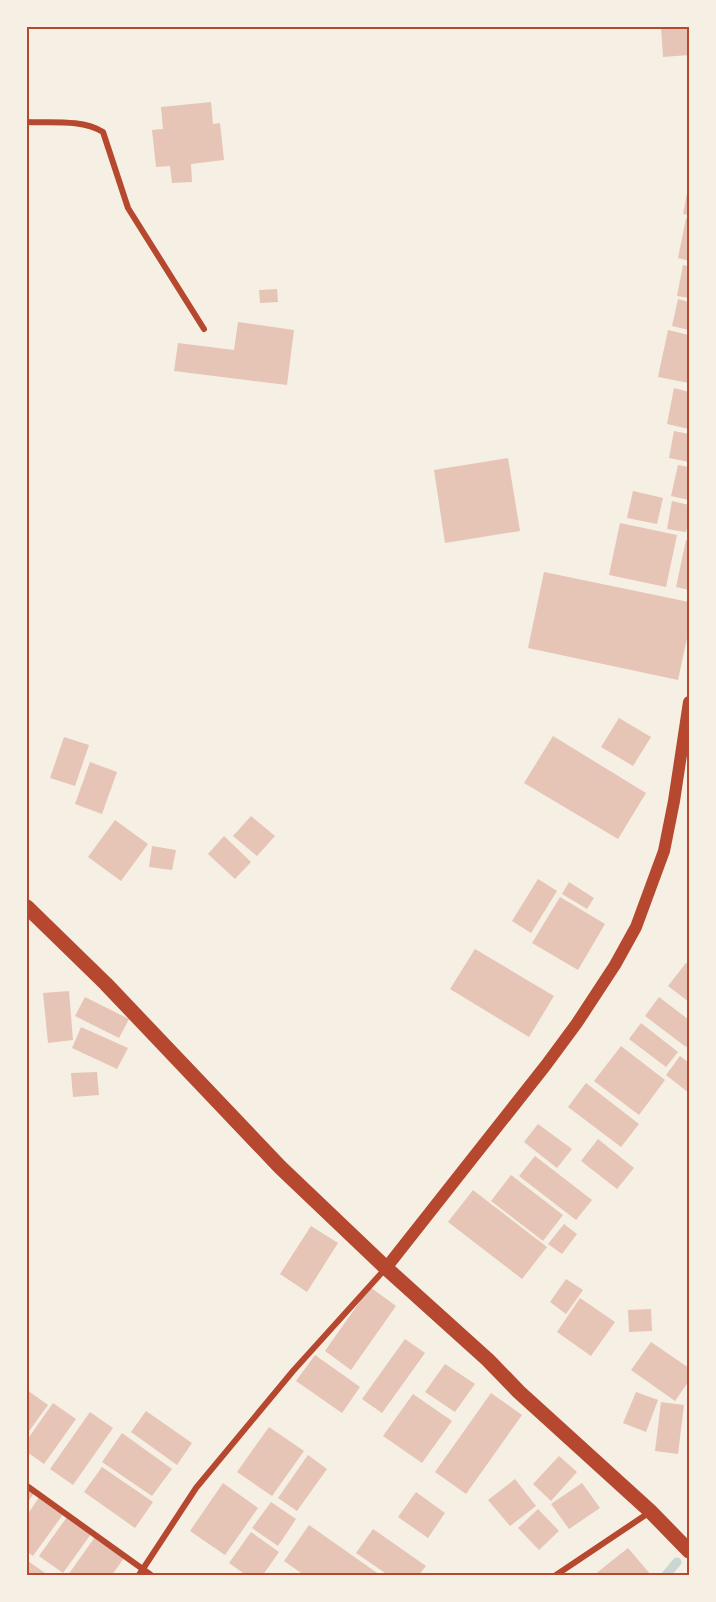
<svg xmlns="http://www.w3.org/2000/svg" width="716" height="1602" font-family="'DM Sans',sans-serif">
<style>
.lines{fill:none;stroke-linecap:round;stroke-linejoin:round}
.stream{stroke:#c9d6d2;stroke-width:9}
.building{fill:#e6c5b7}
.minor{stroke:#b5482f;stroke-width:6}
.secondary{stroke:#b5482f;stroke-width:12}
.primary{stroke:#b5482f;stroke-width:15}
.neatline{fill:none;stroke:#b5482f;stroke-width:2}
</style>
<rect width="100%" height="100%" fill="#f6efe4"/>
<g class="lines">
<path class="stream" d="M666 1575 677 1562"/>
</g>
<g class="building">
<path d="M661 27H689V55L663 57Z"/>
<path d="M211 102 213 124 220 123 224 160 191 164 192 182 172 183 170 166 156 167 152 130 163 129 161 107Z"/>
<path d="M688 188H689V215L683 214Z"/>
<path d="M686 218 689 219V261L678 258Z"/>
<path d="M683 265 689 266V298L677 296Z"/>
<path d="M277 289 278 302 260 303 259 290Z"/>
<path d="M678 299 689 302V330L672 326Z"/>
<path d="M238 322 294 330 287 385 174 371 178 343 234 350Z"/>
<path d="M668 330 689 335V383L658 377Z"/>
<path d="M674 388 689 392V429L667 424Z"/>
<path d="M674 431 689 434V462L669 458Z"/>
<path d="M508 458 520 531 445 543 434 470Z"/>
<path d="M678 465 689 467V500L671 496Z"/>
<path d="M633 491 663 498 657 524 627 518Z"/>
<path d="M672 501 689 505V519L686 532 667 529Z"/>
<path d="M620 523 677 535 666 587 609 575Z"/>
<path d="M686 540 689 541V590L676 587Z"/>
<path d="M544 572 689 602V629L678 680 528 648Z"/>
<path d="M619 718 651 737 633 766 601 747Z"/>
<path d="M553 736 646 793 618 839 524 783Z"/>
<path d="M64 737 89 745 75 786 50 778Z"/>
<path d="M90 762 117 772 102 814 75 804Z"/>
<path d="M251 816 275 836 257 856 233 836Z"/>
<path d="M115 820 148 844 121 881 88 857Z"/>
<path d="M224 836 251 862 235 879 208 854Z"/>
<path d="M152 846 176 850 172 870 149 867Z"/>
<path d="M538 879 557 891 531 933 512 921Z"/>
<path d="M569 882 594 898 587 909 562 894Z"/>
<path d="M560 897 605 924 578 970 532 943Z"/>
<path d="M475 949 554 996 529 1037 450 989Z"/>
<path d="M686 963 689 965V1002L668 986Z"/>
<path d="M69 991 73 1040 48 1043 43 993Z"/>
<path d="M85 997 129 1019 119 1038 75 1016Z"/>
<path d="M659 997 689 1020V1043L686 1047 645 1016Z"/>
<path d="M641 1023 678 1052 666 1067 629 1039Z"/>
<path d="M81 1027 128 1048 117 1069 72 1048Z"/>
<path d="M621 1046 665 1080 639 1115 594 1081Z"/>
<path d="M680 1056 689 1063V1093L666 1075Z"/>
<path d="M97 1072 99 1095 73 1097 71 1073Z"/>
<path d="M586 1083 639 1124 621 1147 568 1107Z"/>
<path d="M538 1124 572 1149 557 1168 524 1142Z"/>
<path d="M598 1139 634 1168 617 1189 581 1161Z"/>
<path d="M535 1156 592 1200 576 1220 519 1176Z"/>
<path d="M511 1175 563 1215 543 1241 491 1201Z"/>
<path d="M473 1190 547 1247 522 1279 448 1222Z"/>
<path d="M564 1224 577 1234 562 1254 548 1244Z"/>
<path d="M311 1226 338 1243 307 1292 280 1274Z"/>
<path d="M566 1279 583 1290 566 1314 550 1302Z"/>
<path d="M370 1287 396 1306 351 1370 325 1351Z"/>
<path d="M580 1298 615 1322 591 1356 557 1332Z"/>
<path d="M651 1309 652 1331 629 1332 628 1310Z"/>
<path d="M405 1339 425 1353 382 1413 362 1399Z"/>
<path d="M651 1342 689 1368V1381L675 1401 631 1370Z"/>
<path d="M315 1355 360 1387 342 1413 296 1381Z"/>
<path d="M445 1364 475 1384 455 1412 425 1392Z"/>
<path d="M27 1390 48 1405 27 1434Z"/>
<path d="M636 1392 658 1400 646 1432 623 1423Z"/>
<path d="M491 1393 522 1415 466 1494 435 1472Z"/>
<path d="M413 1394 452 1421 422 1463 383 1436Z"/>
<path d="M661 1402 684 1405 678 1454 655 1451Z"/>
<path d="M53 1403 76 1419 44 1464 27 1452V1440Z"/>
<path d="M146 1411 192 1443 177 1465 131 1432Z"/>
<path d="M90 1412 113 1428 73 1485 50 1469Z"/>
<path d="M269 1427 304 1451 272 1496 237 1472Z"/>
<path d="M122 1433 172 1469 152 1496 102 1462Z"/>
<path d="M308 1455 327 1469 297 1511 278 1498Z"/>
<path d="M559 1456 577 1472 551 1501 533 1484Z"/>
<path d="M102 1467 153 1502 135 1528 84 1492Z"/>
<path d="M515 1479 536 1506 510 1526 488 1500Z"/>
<path d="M223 1483 258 1508 225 1555 190 1531Z"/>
<path d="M582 1483 600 1508 569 1529 551 1504Z"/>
<path d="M27 1486 35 1492 27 1503Z"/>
<path d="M416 1492 445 1513 428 1538 398 1517Z"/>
<path d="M40 1496 64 1513 33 1556 27 1552V1515Z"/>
<path d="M271 1502 296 1519 278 1546 252 1528Z"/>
<path d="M538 1509 559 1531 539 1550 518 1528Z"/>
<path d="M67 1517 91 1534 63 1573 39 1556Z"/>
<path d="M309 1525 380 1575H304L284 1561Z"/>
<path d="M373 1529 426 1566 419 1575H388L356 1553Z"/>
<path d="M251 1532 279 1552 263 1575H246L229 1563Z"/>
<path d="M95 1537 124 1558 112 1575H68Z"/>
<path d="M628 1548 651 1575H594Z"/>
<path d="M28 1561 48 1575H27Z"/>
</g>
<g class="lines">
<g class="minor">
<path d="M27 122C51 123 82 119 103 132L128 208 204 329"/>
<path d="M27 1486 151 1575"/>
<path d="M139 1575 196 1488 293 1371 386 1268"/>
<path d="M556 1575 650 1512"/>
</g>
<path class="secondary" d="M386 1268 546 1065 577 1023 615 965 636 927 664 851 674 801 689 702"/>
<path class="primary" d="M27 907 106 984 280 1167 386 1268 488 1360 519 1392 650 1511 689 1551"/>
</g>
<rect width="716" height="1602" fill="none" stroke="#f6efe4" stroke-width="57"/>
<rect x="28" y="28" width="660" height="1546" class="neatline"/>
</svg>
